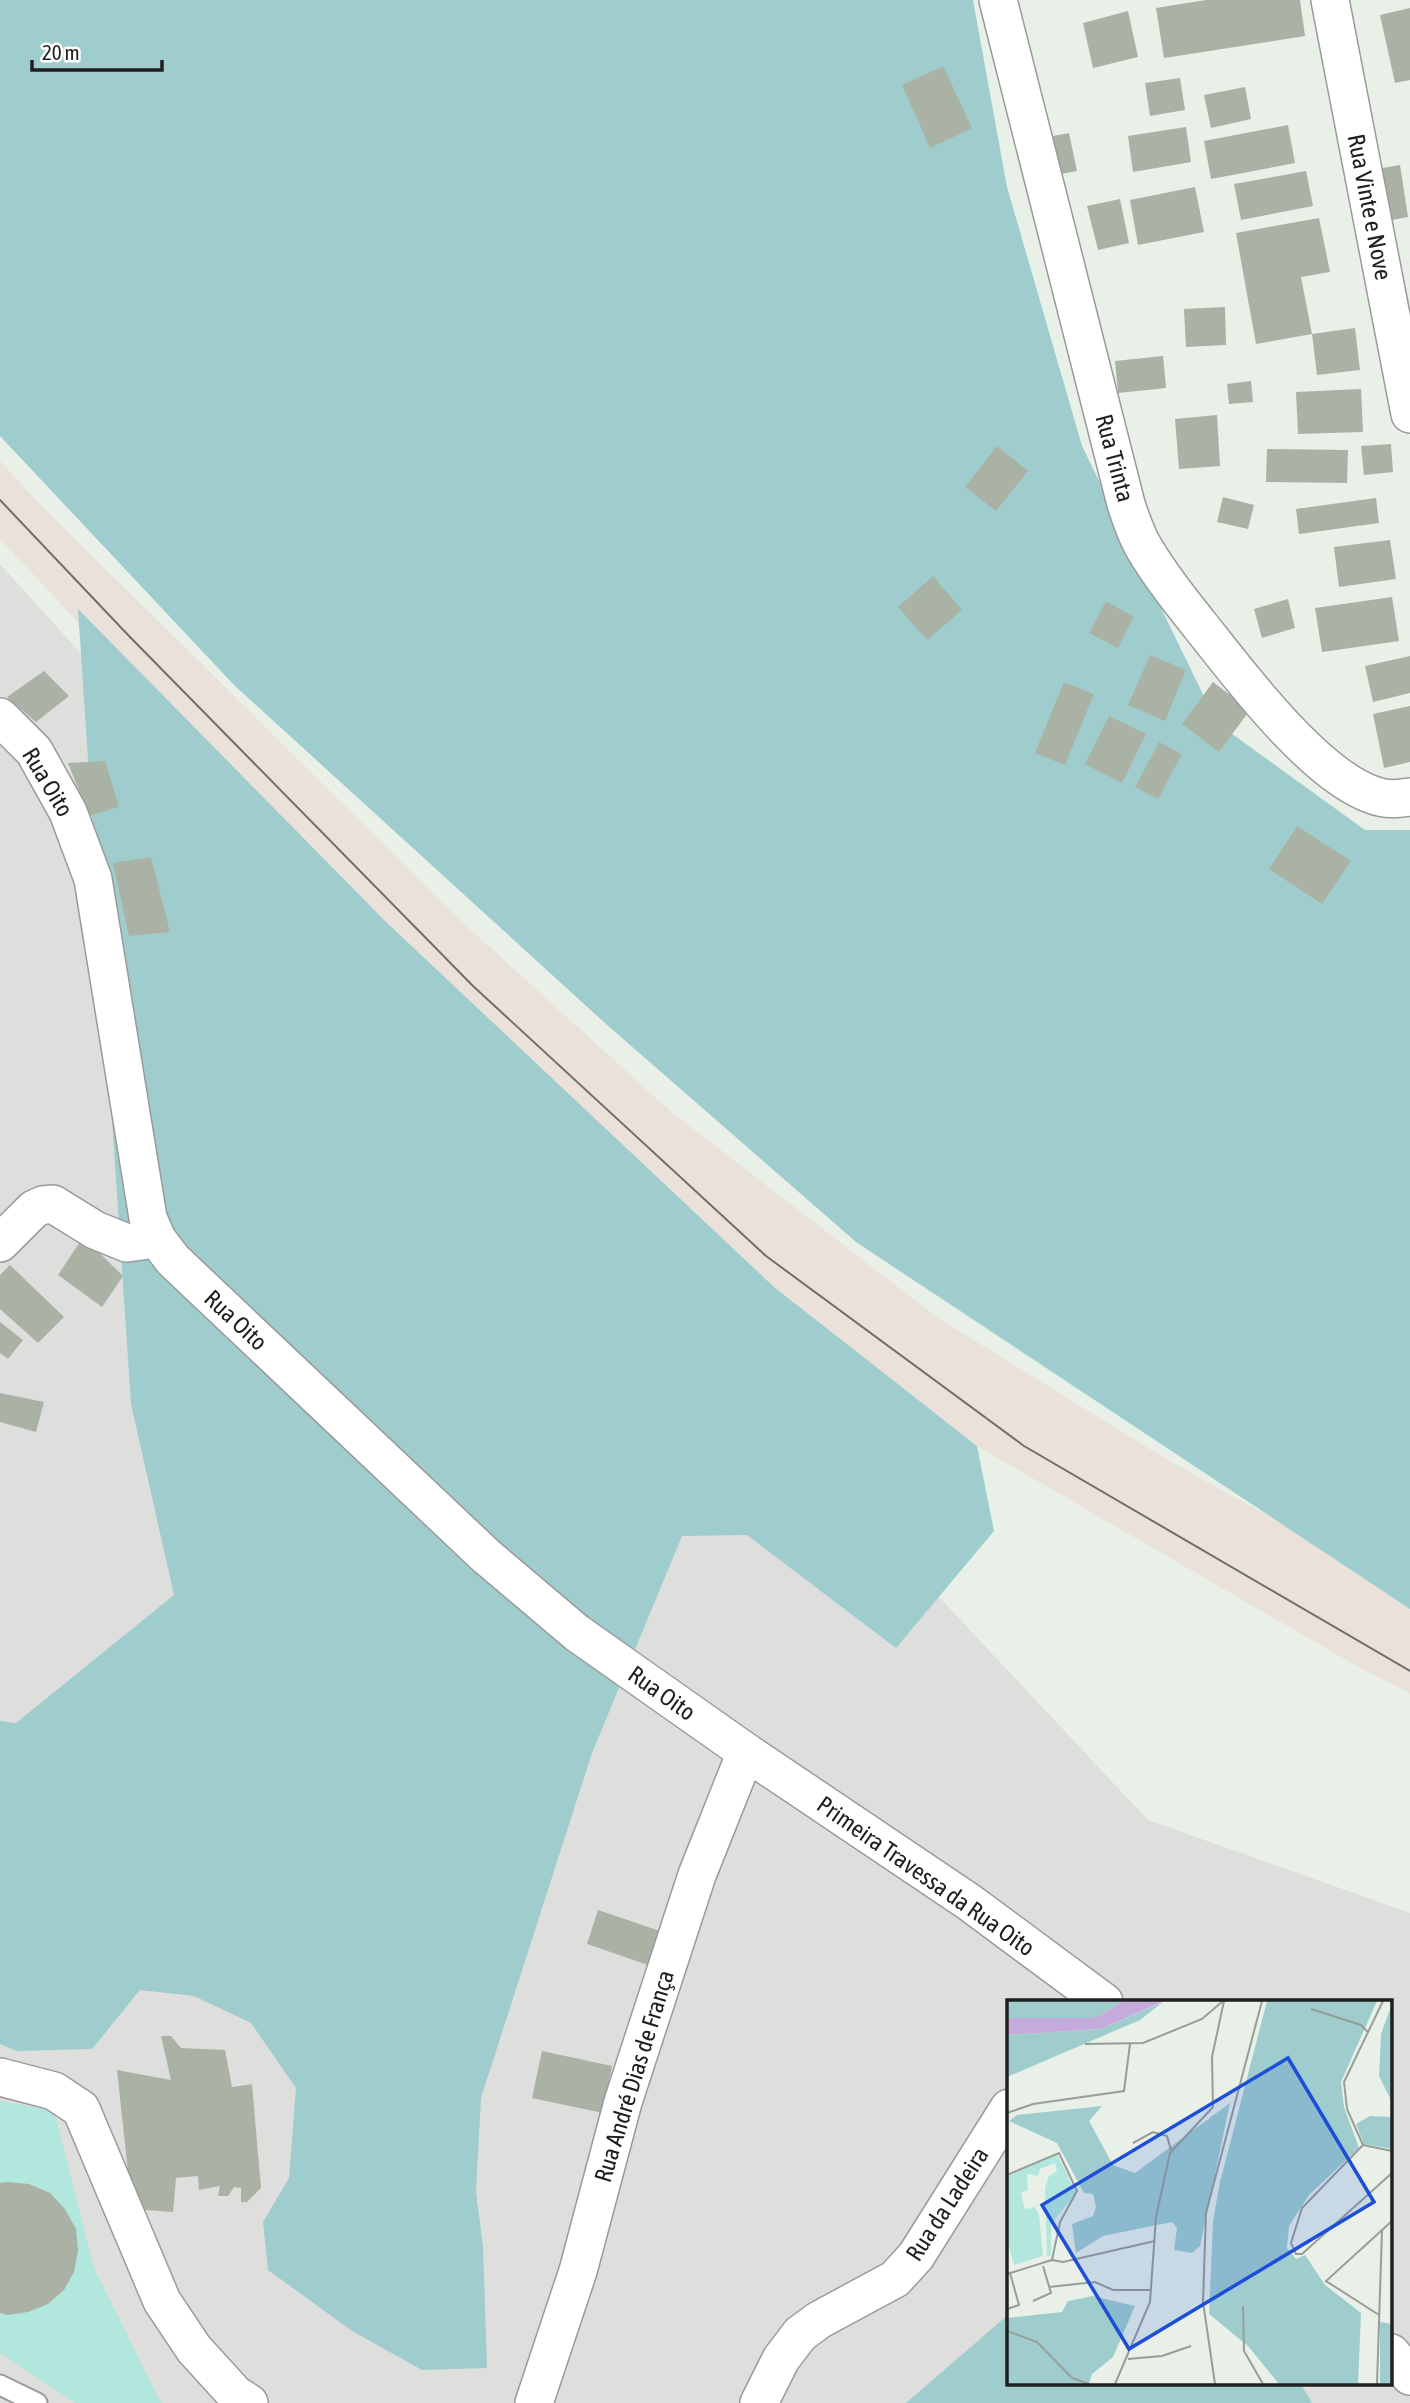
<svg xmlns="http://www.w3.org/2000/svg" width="1410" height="2403" font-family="'Asap Condensed',sans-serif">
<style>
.residential{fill:#dededd;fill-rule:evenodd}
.industrial{fill:#e9e1da}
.grass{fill:#b1e7dc}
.forest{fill:#9fcdcd}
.building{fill:#aab2a6}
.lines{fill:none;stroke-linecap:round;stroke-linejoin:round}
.lane-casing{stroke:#9a9a9a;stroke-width:23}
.street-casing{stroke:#9a9a9a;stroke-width:40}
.lane{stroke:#fff;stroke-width:19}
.street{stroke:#fff;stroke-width:37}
.tram{stroke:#6e6e6e;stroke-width:2}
.labels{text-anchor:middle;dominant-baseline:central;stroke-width:5;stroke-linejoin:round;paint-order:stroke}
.street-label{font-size:24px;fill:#202020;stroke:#fff}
.inset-road{fill:none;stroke:#989d98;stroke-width:2}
.view{fill:#1d4ed8;fill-opacity:0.15;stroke:#1d4ed8;stroke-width:3.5}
.inset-edge{fill:none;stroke:#202020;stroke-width:3.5}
</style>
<rect width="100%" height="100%" fill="#e8f0e8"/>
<path class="residential" d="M0 564 818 1468 1148 1820 1410 1913V2403H0ZM1009 2002H1391V2384H1009Z"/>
<path class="industrial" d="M0 461 37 501 462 922 669 1110 938 1318 1166 1459 1410 1595V1693L1360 1668 977 1446 774 1287 362 924 0 539Z"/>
<path class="grass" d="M0 2101 54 2110 94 2268 161 2403H75L0 2353Z"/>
<g class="forest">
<path d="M0 0H973L1007 187 1082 446 1217 723 1365 830H1410V1609L856 1242 606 1024 234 685 0 436Z"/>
<path d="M78 609 385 921 774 1287 977 1446 994 1531 896 1648 747 1535 682 1536 592 1753 481 2098 476 2192 483 2247 487 2368 422 2370 352 2331 268 2270 263 2222 289 2178 296 2088 251 2023 194 1996 140 1990 92 2049 17 2051 0 2044V1721L16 1723 174 1595 131 1404Z"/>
<path d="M1009 2314V2384H1301L1312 2403H906Z"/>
</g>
<g class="building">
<path d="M1206 0H1300L1305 36 1164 58 1156 8Z"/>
<path d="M1410 8V80L1395 83 1380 15Z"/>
<path d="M1128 11 1138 57 1093 68 1083 23Z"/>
<path d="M943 66 972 128 930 148 902 85Z"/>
<path d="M1180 78 1185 110 1150 116 1145 83Z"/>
<path d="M1245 87 1251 119 1211 128 1204 95Z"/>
<path d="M1288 125 1295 163 1211 179 1204 141Z"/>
<path d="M1186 127 1191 162 1133 172 1128 136Z"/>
<path d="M1069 133 1077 171 1061 174 1053 136Z"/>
<path d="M1400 165 1408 217 1387 221 1377 169Z"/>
<path d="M1306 171 1313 206 1241 220 1234 184Z"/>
<path d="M1195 187 1204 232 1138 245 1130 200Z"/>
<path d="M1120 199 1129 243 1098 250 1087 206Z"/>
<path d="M1319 218 1330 272 1301 277 1312 334 1256 344 1236 233Z"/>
<path d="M1225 307 1226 345 1186 347 1184 309Z"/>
<path d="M1355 328 1360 370 1317 375 1312 334Z"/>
<path d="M1163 356 1166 388 1118 393 1115 361Z"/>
<path d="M1251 381 1253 402 1229 404 1227 384Z"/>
<path d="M1361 389 1363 432 1298 434 1296 392Z"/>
<path d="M1217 415 1220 466 1179 469 1175 419Z"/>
<path d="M1391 444 1393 472 1364 475 1361 446Z"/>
<path d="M997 446 1028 471 996 511 965 487Z"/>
<path d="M1267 449 1348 450 1347 483 1266 482Z"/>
<path d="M1223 497 1254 505 1248 529 1217 522Z"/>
<path d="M1376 498 1379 523 1299 534 1296 509Z"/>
<path d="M1390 540 1396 579 1339 587 1334 547Z"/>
<path d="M933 576 962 610 927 640 898 607Z"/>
<path d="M1392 597 1399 641 1322 652 1315 608Z"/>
<path d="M1288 599 1295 628 1262 638 1254 609Z"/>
<path d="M1106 601 1134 617 1118 648 1089 633Z"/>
<path d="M1150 655 1186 670 1165 721 1128 705Z"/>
<path d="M1410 656V693L1373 702 1365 666Z"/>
<path d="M44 671 69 696 36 722 7 697Z"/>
<path d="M1064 682 1094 694 1065 765 1035 753Z"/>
<path d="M1213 682 1250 710 1219 752 1182 724Z"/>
<path d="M1410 706V762L1384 768 1373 714Z"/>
<path d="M1109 716 1146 734 1122 783 1085 764Z"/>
<path d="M1159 742 1182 754 1158 799 1135 787Z"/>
<path d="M105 761 119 807 89 816 68 763Z"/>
<path d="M1297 826 1351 861 1322 904 1269 869Z"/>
<path d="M151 857 170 932 129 936 113 863Z"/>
<path d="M83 1237 123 1276 102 1307 58 1275Z"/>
<path d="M10 1265 64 1317 38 1343 0 1309V1275Z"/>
<path d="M0 1322 23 1340 8 1359 0 1353Z"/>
<path d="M0 1393 44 1402 36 1432 0 1422Z"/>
<path d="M598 1910 663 1932 651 1966 587 1944Z"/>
<path d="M161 2036H171L181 2048 225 2050 232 2087 252 2084 261 2188 247 2202H241V2188L234 2187 228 2196H218L220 2186 199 2190 198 2176 176 2178 173 2212 132 2209 117 2070 171 2080Z"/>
<path d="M542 2051 612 2066 603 2113 532 2098Z"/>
<path d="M7 2182 29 2184 50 2193 65 2209 76 2229 78 2251 74 2272 64 2290 48 2304 28 2312 8 2315 0 2313V2183Z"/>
</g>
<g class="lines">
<g class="lane-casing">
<path id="lane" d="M0 2385 37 2403"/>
</g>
<g class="street-casing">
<g id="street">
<path d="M998 0 1126 504C1131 519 1136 535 1144 548 1163 580 1187 609 1210 638 1247 685 1317 776 1373 795 1386 800 1397 799 1410 797"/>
<path d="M1330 0 1410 414"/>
<path d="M0 717 34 751 68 812 93 879 148 1218 157 1239 173 1260 486 1556 577 1633 746 1752 969 1902 1104 2002"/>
<path d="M0 1243 34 1209 43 1205 53 1204 95 1230 127 1243 157 1239"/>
<path d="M0 2077 54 2091 81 2109 162 2301 194 2349 235 2394 249 2403"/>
<path d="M1391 2353 1410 2376"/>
<path d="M534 2403 578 2271 623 2102 697 1875 746 1752"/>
<path d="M759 2403 781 2359 800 2334 819 2320 895 2279 916 2256 1009 2108"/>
</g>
</g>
<use href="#lane" class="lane"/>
<use href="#street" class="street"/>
<path class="tram" d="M0 500 129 636 473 986 766 1256 1024 1446 1410 1671"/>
</g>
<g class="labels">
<g class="street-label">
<text transform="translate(1370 207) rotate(79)">Rua Vinte e Nove</text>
<text transform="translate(1115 458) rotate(75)">Rua Trinta</text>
<text transform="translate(48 782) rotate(59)">Rua Oito</text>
<text transform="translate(236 1320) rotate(43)">Rua Oito</text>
<text transform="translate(662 1693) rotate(35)">Rua Oito</text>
<text transform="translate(926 1876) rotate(35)">Primeira Travessa da Rua Oito</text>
<text transform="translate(634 2076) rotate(-73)">Rua André Dias de França</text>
<text transform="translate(947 2204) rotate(-57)">Rua da Ladeira</text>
</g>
</g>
<g transform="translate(1007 2000)">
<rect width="385" height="385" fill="#e8f0e8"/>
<path d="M50 154 69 193 44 224V256H40L38 188 42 176 50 171 48 163 33 169 31 176 20 174 21 190 14 193 18 209 28 207 32 215 36 256 7 265 0 238V177Z" fill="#b1e7dc"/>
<path d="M0 1H117L88 18H0ZM260 1H370L334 82 337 107 352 148 302 195 282 226 280 248 289 259 298 255 318 285 354 313 351 384H272L241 346 202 314 206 221 213 182ZM156 2 133 20 0 77V35L94 29ZM385 4V102L372 76 374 34ZM223 103 193 246 185 253 167 250 170 228 165 222 96 236 69 253 65 224 86 216 89 207 86 194 77 193 50 143 2 121 10 115 95 106 82 121 106 165 128 173ZM363 116 385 117V149L357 144 349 124ZM86 296 128 306 106 357 85 374 82 384H0V318L55 312 61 301ZM373 322 385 324V384H373Z" fill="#9fcdcd"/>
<path d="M117 1H157L94 29 0 35V18H88Z" fill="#c4abdb"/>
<path class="inset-road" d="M304 9 354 25 361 32M78 44 136 43 195 19 216 1M0 113 26 104 117 91 123 44M126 143 146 132 160 136 164 150M356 145 295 208 284 243 289 254H295L385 173M356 145 340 109 337 82 376 1M356 145 385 151M0 175 52 153 70 191 53 222 45 260 0 274M45 260 56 262 148 241M42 287 88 282 106 290H144M26 301 44 293 36 266M236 306 237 351 256 384M0 309 12 305 3 273M372 315 319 281 385 221M0 331 30 342 65 378 82 384M121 359 155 356 184 346M108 384 143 302 149 217 163 153 206 107 205 57 217 1M208 384 196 302 199 213 255 1M370 384 375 230"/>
<path class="view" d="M281 58 367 202 122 349 35 205Z"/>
<rect width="385" height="385" class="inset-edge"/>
</g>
<path d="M32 60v10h130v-10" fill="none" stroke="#202020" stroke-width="3.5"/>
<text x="42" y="60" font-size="21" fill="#202020" stroke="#ffffff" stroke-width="5" paint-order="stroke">20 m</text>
</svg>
